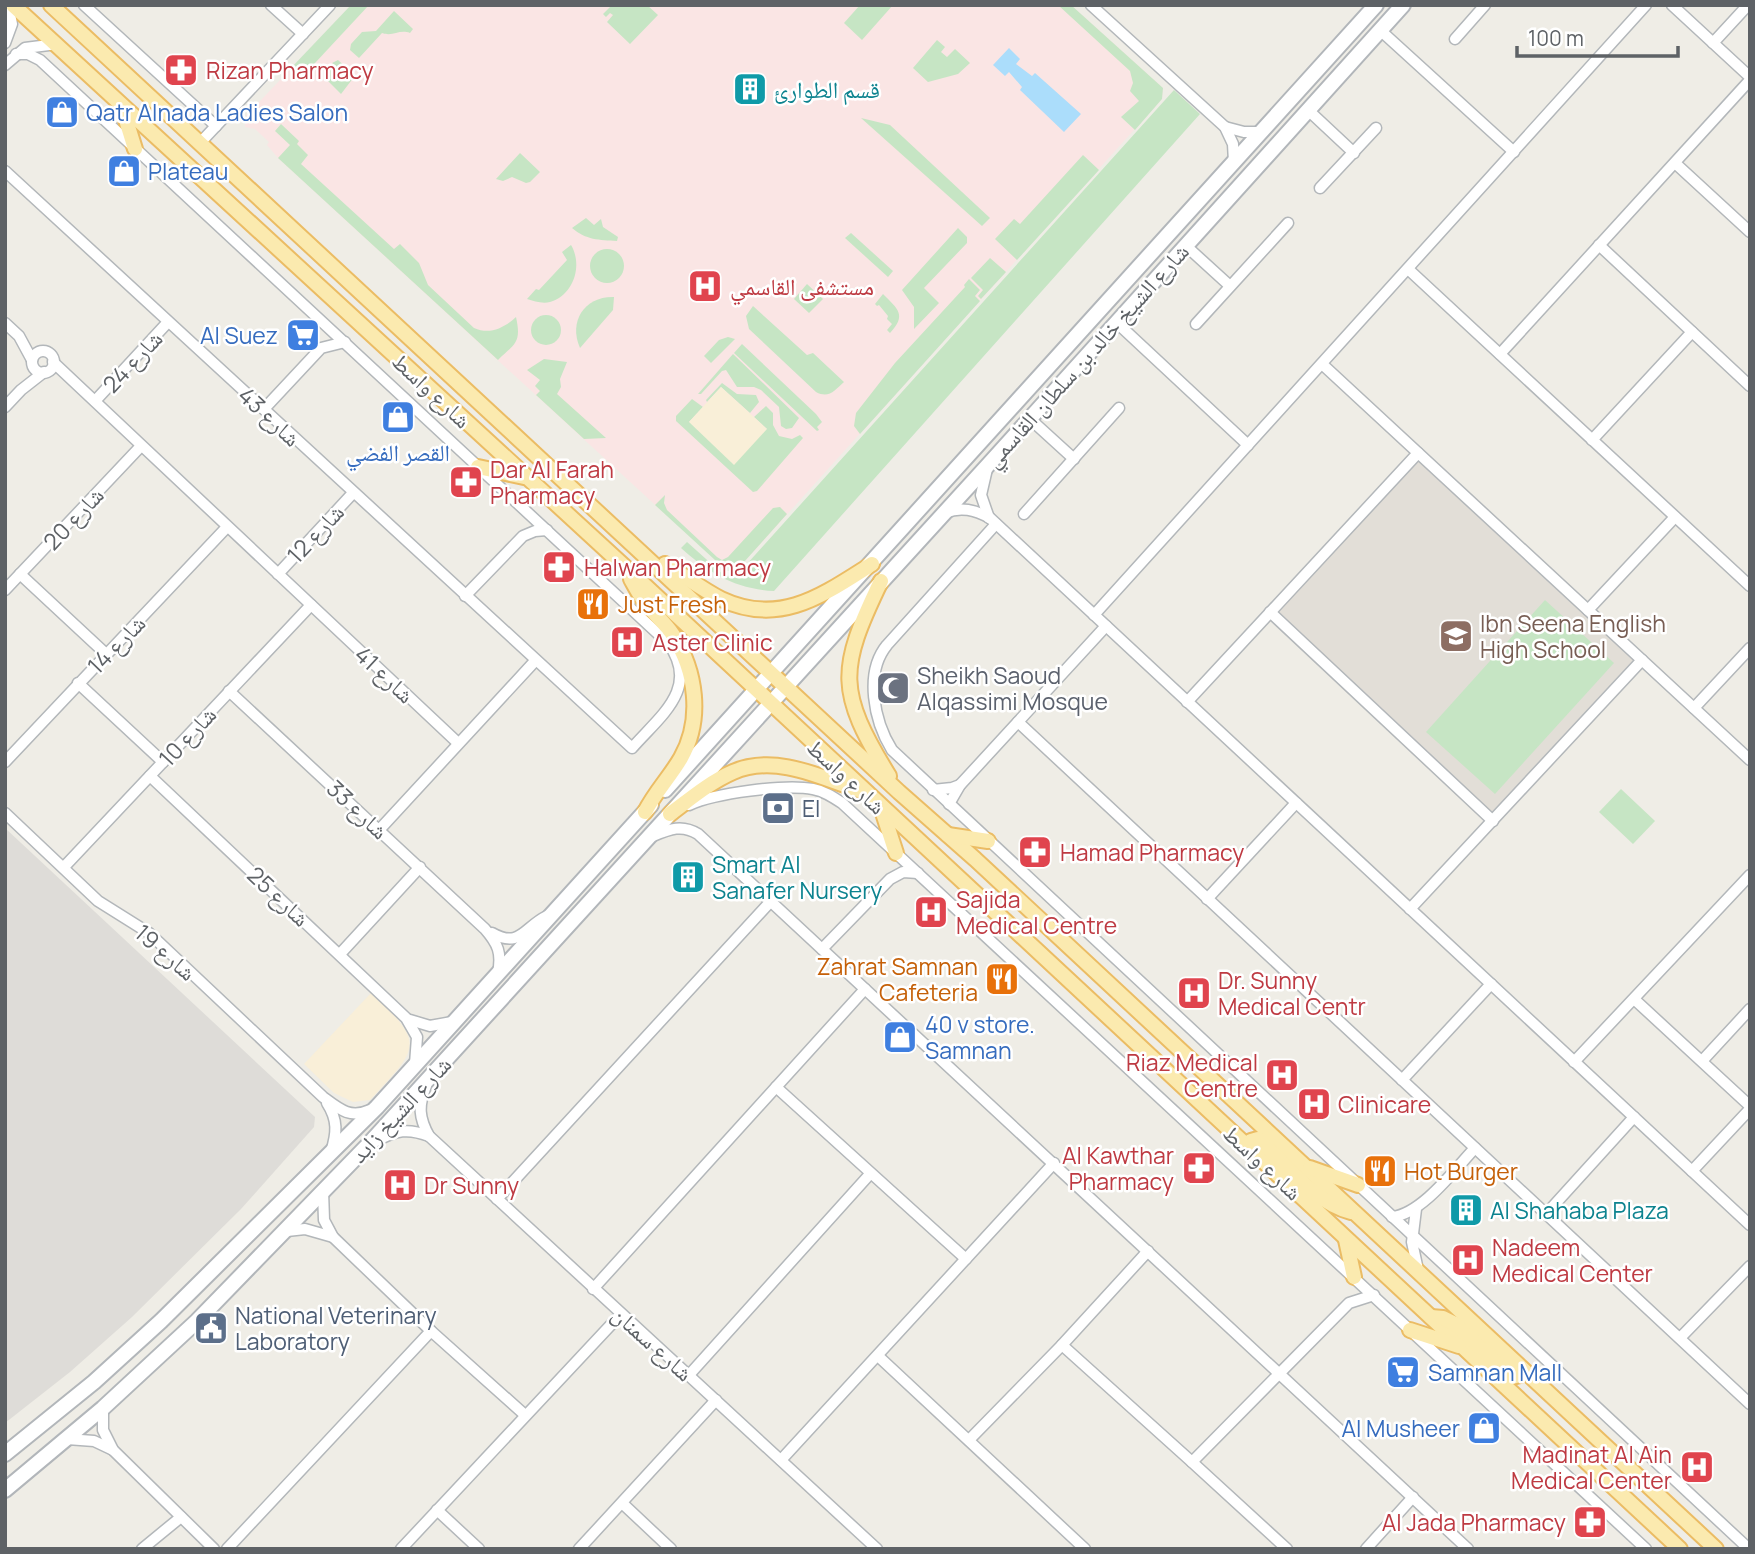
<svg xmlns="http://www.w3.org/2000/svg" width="1755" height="1554" font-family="Manrope,'Noto Naskh Arabic',sans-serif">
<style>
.industrial{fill:#dedcd8}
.education{fill:#e2ded7}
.medical{fill:#fae5e4}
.green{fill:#c6e5c4}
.sand{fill:#f9efd8}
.water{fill:#abddfb}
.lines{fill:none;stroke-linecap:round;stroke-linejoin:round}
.street-casing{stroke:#b3b7ba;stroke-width:13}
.secondary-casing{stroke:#b2b6ba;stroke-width:18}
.primary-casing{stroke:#ebbc64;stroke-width:18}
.street{stroke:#fff;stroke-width:10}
.secondary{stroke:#fff;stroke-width:14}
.primary{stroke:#fbeaaf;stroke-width:14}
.labels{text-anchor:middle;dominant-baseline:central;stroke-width:5;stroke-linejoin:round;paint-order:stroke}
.health-label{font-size:23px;fill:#be3a42;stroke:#fff;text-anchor:start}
.culture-label{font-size:23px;fill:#0d838f;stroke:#fff;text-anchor:start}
.shop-label{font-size:23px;fill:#366cbe;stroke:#fff;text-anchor:start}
.street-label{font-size:23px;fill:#5e6266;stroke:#fff}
.food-label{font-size:23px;fill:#c56008;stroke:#fff;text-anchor:start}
.education-label{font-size:23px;fill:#785e54;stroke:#fff;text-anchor:start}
.worship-label{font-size:23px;fill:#5b616d;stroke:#fff;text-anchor:start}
.service-label{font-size:23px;fill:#4e5e75;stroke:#fff;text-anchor:start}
</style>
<rect width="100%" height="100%" fill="#efede6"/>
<path class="industrial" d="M5 828 315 1117 314 1127 241 1209 132 1317 70 1372 5 1423Z"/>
<path class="education" d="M1418 453 1642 660 1493 821 1270 612Z"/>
<path class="medical" d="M351 5H1071L1163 88 1162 99 736 571H727L278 158 267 145 269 142 255 129 245 127 246 116Z"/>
<g class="green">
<path d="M351 5H369L302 77 292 67Z"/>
<path d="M612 5H647L658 15 630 44 607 22 613 15 610 13 606 17 603 14Z"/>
<path d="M860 5H893L862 40 844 23Z"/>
<path d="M1058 5H1071L1163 88 1162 99 1135 130 1121 117 1139 101 1130 91 1133 83 1130 71Z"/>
<path d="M394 11 413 29 410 33C399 29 393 37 382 33L359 58 350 50 351 44 362 32 376 31Z"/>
<path d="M937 40 945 47 941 52 947 57 955 49 970 63 958 74 928 82 913 68Z"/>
<path d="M338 60 351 72 354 77 341 94 324 77 334 65 332 63Z"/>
<path d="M1174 90 1200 114 774 591C735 589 709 573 681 548L687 542 725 576 737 575Z"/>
<path d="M861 118 890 125 990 218 982 226Z"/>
<path d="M281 124 299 141 297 144 308 155 301 164 394 249 400 244 419 263 428 285 474 328C490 335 504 328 516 317 522 344 514 344 498 360L278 158 290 145 275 131Z"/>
<path d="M520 153 540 172 530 182 526 183 512 177 503 181 496 179Z"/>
<path d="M1083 155 1099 170 1017 260 995 239 1014 219 1020 224Z"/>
<path d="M586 218 594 225 601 219 603 227 618 237 617 241C599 240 586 240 572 228Z"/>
<path d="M958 228 967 237V243L924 288 939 303 914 329V307L902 290Z"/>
<path d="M851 233 893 271 888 277 845 238Z"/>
<path d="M571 245C583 265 574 295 550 302 542 304 534 301 527 299L536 289 539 290 567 260 562 252Z"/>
<circle cx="607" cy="266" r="17"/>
<path d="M990 258 1006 272 981 299 978 296 983 290 971 278Z"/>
<path d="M969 279 980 290 975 296 980 301 860 434 854 426 856 413 895 363 965 287 964 285Z"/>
<path d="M807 284 823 299 809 313 794 299Z"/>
<path d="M883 294C898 309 907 315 890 333L887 330 892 324 887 319 888 316 879 305 877 306 875 304Z"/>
<path d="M614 297 613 310 580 348C568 321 585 296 614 297Z"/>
<path d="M753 306 807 355 813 353 844 382C835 390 829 399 816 392L749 329 746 316Z"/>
<circle cx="546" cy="330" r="15"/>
<path d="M728 337 735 339 711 363 704 356 719 340Z"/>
<path d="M742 344 816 414 822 422 817 427 819 430 817 431 734 353Z"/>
<path d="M733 354 799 418 792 428 786 429 781 426 779 407 761 390 754 387H737L726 370 722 371 701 394H698Z"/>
<path d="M544 359 567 362 560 379 561 387 557 394 606 438 584 439 536 395 540 391 535 386 540 380 527 370Z"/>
<path d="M722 383 737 394 756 395 759 402 750 413 721 387 707 402 706 400Z"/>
<path d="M692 399 703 407 689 422 767 429 754 417 766 406 773 413V425L779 436 792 439 800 435 803 438 757 491 753 492 676 421V416Z"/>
<path d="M665 495 664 503 667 510 717 557 722 560 728 557 773 508 780 507 787 514 736 571H727L655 505Z"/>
<path d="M1545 600 1614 663 1495 794 1426 732Z"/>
<path d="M1621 789 1655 821 1633 844 1599 812Z"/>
</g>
<g class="sand">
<path d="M721 387 767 429 734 465 689 422Z"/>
<path d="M371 993C427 1044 418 1048 370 1100L353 1102 334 1093 304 1064Z"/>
</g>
<path class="water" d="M1009 48 1020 59 1016 64 1032 76 1035 73 1081 114 1064 132 1020 90 1022 87 1009 72 1005 76 993 65Z"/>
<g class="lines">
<g class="street-casing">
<g id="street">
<path d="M84 5 216 126"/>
<path d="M271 5 303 34"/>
<path d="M1091 5 1225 127 1233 144 1234 162"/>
<path d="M1672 5 1750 77"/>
<path d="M1380 30 1514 152"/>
<path d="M1455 39 1485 5"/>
<path d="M5 43 12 24 8 5"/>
<path d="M1713 43 1748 5"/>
<path d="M5 65 25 48 57 44"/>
<path d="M1308 110 1354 153"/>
<path d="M1225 127 1244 132H1263"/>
<path d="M199 144 330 5"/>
<path d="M1675 163 1750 232"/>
<path d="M5 171 632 748C660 716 701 688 668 643L40 60 28 54H16"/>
<path d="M1320 188 1376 128"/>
<path d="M1185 245 1230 286"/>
<path d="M1599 245 1750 386"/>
<path d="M1408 269 1750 586"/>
<path d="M1116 322 1248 445"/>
<path d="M5 323 19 336 32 360"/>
<path d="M1196 324 1288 223"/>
<circle cx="43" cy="362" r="11"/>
<path d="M1500 354 1750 80"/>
<path d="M53 362 458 743"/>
<path d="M1322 364 1750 760"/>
<path d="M95 401 168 322"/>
<path d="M5 407 21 390 44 372"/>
<path d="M264 409 321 348 345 342"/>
<path d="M1029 418 1074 459"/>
<path d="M1592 440 1692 332"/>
<path d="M987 469 981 495 989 518"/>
<path d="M945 513C961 506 975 510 990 518L1750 1225"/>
<path d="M1024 514 1119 408"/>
<path d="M996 524 887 645C864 673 874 721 892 750L1749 1549"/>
<path d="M20 574 106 654"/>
<path d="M278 574 353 493"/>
<path d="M5 590 141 446"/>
<path d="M465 596 523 536 535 531 547 530"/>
<path d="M1588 610 1675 517"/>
<path d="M1270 612 1493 821"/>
<path d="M1094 615 1646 5"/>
<path d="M78 683 163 762"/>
<path d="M229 691 485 929C498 944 502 953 498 973"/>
<path d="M1187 702 1418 453"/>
<path d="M1694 708 1750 648"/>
<path d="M1018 722 1750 1404"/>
<path d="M5 762 227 527"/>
<path d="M150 776 406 1018 417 1037 415 1064"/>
<path d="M933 790 952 788 960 785"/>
<path d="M949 804 960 785 1106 626"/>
<path d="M689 805C715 793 785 784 813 789 824 791 833 797 842 803L1646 1549"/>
<path d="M5 813 98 901 149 933 323 1097C339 1109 350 1119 370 1110"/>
<path d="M380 829 535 661"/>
<path d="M653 836C670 829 682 824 698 834L1468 1549"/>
<path d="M64 867 311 605"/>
<path d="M1207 899 1296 803"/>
<path d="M1410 909 1642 660"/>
<path d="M492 933C520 949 524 927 547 916"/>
<path d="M822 949 890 879 903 872 918 873"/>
<path d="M340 954 420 867"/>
<path d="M1634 999 1750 1106"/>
<path d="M410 1020 430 1026 452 1022"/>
<path d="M1702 1061 1750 1009"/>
<path d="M1574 1062 1750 875"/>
<path d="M1402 1080 1491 984"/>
<path d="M426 1086C418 1106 419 1118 429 1136L877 1549"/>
<path d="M776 1087 966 1259"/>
<path d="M327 1103C338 1120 337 1133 331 1152"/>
<path d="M377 1141C396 1130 408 1128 429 1136"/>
<path d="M1692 1171 1750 1109"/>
<path d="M323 1191 324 1220 333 1237 431 1331"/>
<path d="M497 1199 771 901"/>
<path d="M1416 1209 1412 1242 1418 1270"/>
<path d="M1546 1214 1634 1117"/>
<path d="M1392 1217C1422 1214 1455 1169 1475 1148"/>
<path d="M287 1231 305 1229 333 1237"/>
<path d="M1148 1251 1062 1345 1192 1462 1349 1303 1374 1295"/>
<path d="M593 1289 865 989"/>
<path d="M1680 1338 1750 1266"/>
<path d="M878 1356 1085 1549"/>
<path d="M689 1375 870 1174"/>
<path d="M103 1408V1430L113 1450 214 1549"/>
<path d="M67 1439 94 1441 113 1450"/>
<path d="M969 1440 1062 1345"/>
<path d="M781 1460 1054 1163"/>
<path d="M1192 1462 1287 1549"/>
<path d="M622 1503 671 1549"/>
<path d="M437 1510 479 1549"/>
<path d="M142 1549 181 1517"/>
<path d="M227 1549 431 1331 525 1415"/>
<path d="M401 1549 621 1314"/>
<path d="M579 1549 716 1400"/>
<path d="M1366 1549 1413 1497"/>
</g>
</g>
<g class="secondary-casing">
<g id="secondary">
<path d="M665 790 1376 5"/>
<path d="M5 1454 94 1382 161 1321 377 1107 651 805"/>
<path d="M5 1490 103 1408 197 1321 368 1145 989 464 1403 5"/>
</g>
</g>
<g class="primary-casing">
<g id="primary">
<path d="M13 5 626 568 1680 1549"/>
<path d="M51 5 899 792 975 859 1716 1549"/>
<path d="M122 107 135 149"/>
<path d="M478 467 524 477"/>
<path d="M665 564C684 575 701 589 721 599 780 627 823 595 872 564"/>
<path d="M631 579C636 588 641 598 648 606 656 616 666 624 673 635 696 671 703 719 681 758 670 777 655 792 645 812"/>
<path d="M881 581C838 670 837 691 889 776"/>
<path d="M882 810 896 853"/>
<path d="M670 814C690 799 710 782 733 772 774 754 819 776 858 790"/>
<path d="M948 835 988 841"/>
<path d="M1251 1151V1141L1258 1139C1287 1164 1313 1202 1351 1212"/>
<path d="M1310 1168 1358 1185"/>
<path d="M1346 1240 1354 1277"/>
<path d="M1431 1317 1443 1318 1455 1324 1512 1377 1520 1375 1522 1369"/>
<path d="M1410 1330 1459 1346"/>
</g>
</g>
<use href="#street" class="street"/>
<use href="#secondary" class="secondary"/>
<use href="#primary" class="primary"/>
</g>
<defs>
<g id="pharmacy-square" transform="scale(1.75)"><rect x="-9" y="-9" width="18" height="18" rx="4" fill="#e0444e" stroke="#fff"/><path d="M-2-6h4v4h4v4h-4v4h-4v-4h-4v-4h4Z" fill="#fff"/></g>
<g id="building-square" transform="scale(1.75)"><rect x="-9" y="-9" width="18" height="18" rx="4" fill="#0f9aa8" stroke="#fff"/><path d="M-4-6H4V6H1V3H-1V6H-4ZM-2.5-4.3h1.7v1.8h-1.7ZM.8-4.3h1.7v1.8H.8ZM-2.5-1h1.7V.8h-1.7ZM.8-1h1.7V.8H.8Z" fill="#fff"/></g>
<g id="shop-square" transform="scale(1.75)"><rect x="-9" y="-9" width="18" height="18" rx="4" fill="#3f7fe0" stroke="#fff"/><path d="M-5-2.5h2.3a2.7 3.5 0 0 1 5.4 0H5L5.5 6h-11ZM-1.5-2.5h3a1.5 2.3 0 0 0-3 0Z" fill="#fff"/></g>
<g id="hospital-square" transform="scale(1.75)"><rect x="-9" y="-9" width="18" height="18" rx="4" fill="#e0444e" stroke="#fff"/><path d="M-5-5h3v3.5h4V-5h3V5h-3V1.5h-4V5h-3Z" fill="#fff"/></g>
<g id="supermarket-square" transform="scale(1.75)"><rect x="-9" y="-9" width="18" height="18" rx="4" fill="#3f7fe0" stroke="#fff"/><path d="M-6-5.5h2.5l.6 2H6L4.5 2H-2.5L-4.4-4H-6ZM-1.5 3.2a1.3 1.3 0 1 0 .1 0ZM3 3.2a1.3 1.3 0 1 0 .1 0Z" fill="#fff"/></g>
<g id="restaurant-square" transform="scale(1.75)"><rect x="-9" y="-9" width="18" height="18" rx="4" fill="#e8710a" stroke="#fff"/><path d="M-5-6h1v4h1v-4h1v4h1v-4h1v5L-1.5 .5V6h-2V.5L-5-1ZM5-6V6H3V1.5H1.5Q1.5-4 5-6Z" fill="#fff"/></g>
<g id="school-square" transform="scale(1.75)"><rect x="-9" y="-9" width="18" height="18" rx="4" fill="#8d6e63" stroke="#fff"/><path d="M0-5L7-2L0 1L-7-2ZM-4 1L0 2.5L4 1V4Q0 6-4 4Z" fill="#fff"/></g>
<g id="mosque-square" transform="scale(1.75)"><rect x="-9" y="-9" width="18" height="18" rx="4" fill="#6b7280" stroke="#fff"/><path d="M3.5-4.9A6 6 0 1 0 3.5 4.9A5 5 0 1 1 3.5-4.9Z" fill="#fff"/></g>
<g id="bank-square" transform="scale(1.75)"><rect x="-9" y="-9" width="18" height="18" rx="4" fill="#5c6f8a" stroke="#fff"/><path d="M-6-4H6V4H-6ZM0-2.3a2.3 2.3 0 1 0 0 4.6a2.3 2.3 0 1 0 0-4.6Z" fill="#fff"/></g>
<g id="civic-square" transform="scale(1.75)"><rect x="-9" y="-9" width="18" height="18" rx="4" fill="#5c6f8a" stroke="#fff"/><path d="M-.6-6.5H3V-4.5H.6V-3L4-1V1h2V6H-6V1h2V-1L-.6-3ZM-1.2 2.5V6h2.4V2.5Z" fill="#fff"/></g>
</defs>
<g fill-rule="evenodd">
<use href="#pharmacy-square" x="181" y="70"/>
<use href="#building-square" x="750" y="89"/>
<use href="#shop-square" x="62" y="112"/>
<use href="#shop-square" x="124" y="171"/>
<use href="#hospital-square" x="705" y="286"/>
<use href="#supermarket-square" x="303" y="335"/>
<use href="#shop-square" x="398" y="417"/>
<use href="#pharmacy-square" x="466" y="482"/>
<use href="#pharmacy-square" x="559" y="567"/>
<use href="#restaurant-square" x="593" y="604"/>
<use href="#school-square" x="1456" y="636"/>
<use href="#hospital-square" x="627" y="642"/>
<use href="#mosque-square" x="893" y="688"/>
<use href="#bank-square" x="778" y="808"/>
<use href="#pharmacy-square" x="1035" y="852"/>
<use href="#building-square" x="688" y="877"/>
<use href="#hospital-square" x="931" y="912"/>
<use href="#restaurant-square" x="1002" y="979"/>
<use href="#hospital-square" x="1194" y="993"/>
<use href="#shop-square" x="900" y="1037"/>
<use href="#hospital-square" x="1282" y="1075"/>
<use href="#hospital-square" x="1314" y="1104"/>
<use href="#pharmacy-square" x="1199" y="1168"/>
<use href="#restaurant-square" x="1380" y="1171"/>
<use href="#hospital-square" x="400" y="1185"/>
<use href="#building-square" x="1466" y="1210"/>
<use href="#hospital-square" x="1468" y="1260"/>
<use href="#civic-square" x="211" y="1328"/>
<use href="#supermarket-square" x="1403" y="1372"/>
<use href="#shop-square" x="1484" y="1428"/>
<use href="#hospital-square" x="1697" y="1467"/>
<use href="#pharmacy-square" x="1590" y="1522"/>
</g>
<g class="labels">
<g class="health-label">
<text x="206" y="70">Rizan Pharmacy</text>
<text x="730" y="286">مستشفى القاسمي</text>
<text x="490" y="469">Dar Al Farah<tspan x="490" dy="26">Pharmacy</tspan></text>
<text x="584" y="567">Halwan Pharmacy</text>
<text x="652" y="642">Aster Clinic</text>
<text x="1060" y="852">Hamad Pharmacy</text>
<text x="956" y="899">Sajida<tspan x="956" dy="26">Medical Centre</tspan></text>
<text x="1218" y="980">Dr. Sunny<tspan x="1218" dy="26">Medical Centr</tspan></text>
<text x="1258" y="1062" text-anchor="end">Riaz Medical<tspan x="1258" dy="26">Centre</tspan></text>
<text x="1338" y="1104">Clinicare</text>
<text x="1174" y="1155" text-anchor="end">Al Kawthar<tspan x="1174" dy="26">Pharmacy</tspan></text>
<text x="424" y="1185">Dr Sunny</text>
<text x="1492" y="1247">Nadeem<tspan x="1492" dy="26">Medical Center</tspan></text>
<text x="1672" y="1454" text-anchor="end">Madinat Al Ain<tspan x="1672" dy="26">Medical Center</tspan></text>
<text x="1566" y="1522" text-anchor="end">Al Jada Pharmacy</text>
</g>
<g class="culture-label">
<text x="774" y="89">قسم الطوارئ</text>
<text x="712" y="864">Smart Al<tspan x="712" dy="26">Sanafer Nursery</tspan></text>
<text x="1490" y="1210">Al Shahaba Plaza</text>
</g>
<g class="shop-label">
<text x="86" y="112">Qatr Alnada Ladies Salon</text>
<text x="148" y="171">Plateau</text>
<text x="278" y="335" text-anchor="end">Al Suez</text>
<text x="398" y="452" text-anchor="middle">القصر الفضي</text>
<text x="925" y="1024">40 v store.<tspan x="925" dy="26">Samnan</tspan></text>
<text x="1428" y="1372">Samnan Mall</text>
<text x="1460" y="1428" text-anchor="end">Al Musheer</text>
</g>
<g class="street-label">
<text transform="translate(1086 355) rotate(-48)">شارع الشيخ خالد بن سلطان القاسمي</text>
<text transform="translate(132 361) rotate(-47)">شارع 24</text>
<text transform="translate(432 390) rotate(43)">شارع واسط</text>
<text transform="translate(270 416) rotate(43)">شارع 43</text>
<text transform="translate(73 518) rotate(-47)">شارع 20</text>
<text transform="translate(315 533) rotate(-47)">شارع 12</text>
<text transform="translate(116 644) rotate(-46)">شارع 14</text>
<text transform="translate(385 674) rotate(43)">شارع 41</text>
<text transform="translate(187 736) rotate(-47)">شارع 10</text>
<text transform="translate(847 776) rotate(43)">شارع واسط</text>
<text transform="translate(358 809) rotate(43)">شارع 33</text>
<text transform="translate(279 896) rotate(43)">شارع 25</text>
<text transform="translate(166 952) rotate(41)">شارع 19</text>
<text transform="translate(400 1109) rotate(-47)">شارع الشيخ زايد</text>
<text transform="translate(1263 1162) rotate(43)">شارع واسط</text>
<text transform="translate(653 1343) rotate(42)">شارع سمنان</text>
</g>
<g class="food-label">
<text x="618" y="604">Just Fresh</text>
<text x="978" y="966" text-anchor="end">Zahrat Samnan<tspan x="978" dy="26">Cafeteria</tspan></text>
<text x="1404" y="1171">Hot Burger</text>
</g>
<g class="education-label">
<text x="1480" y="623">Ibn Seena English<tspan x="1480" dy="26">High School</tspan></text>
</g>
<g class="worship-label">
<text x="917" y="675">Sheikh Saoud<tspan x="917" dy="26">Alqassimi Mosque</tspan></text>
</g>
<g class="service-label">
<text x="802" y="808">EI</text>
<text x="235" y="1315">National Veterinary<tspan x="235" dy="26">Laboratory</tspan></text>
</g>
</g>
<rect width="1755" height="1554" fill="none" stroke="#5e6266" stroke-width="14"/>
<path d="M1517 46v10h161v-10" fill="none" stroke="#5e6266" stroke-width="3.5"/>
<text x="1528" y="46" font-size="21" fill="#5e6266" stroke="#ffffff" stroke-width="5" paint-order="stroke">100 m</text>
</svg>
